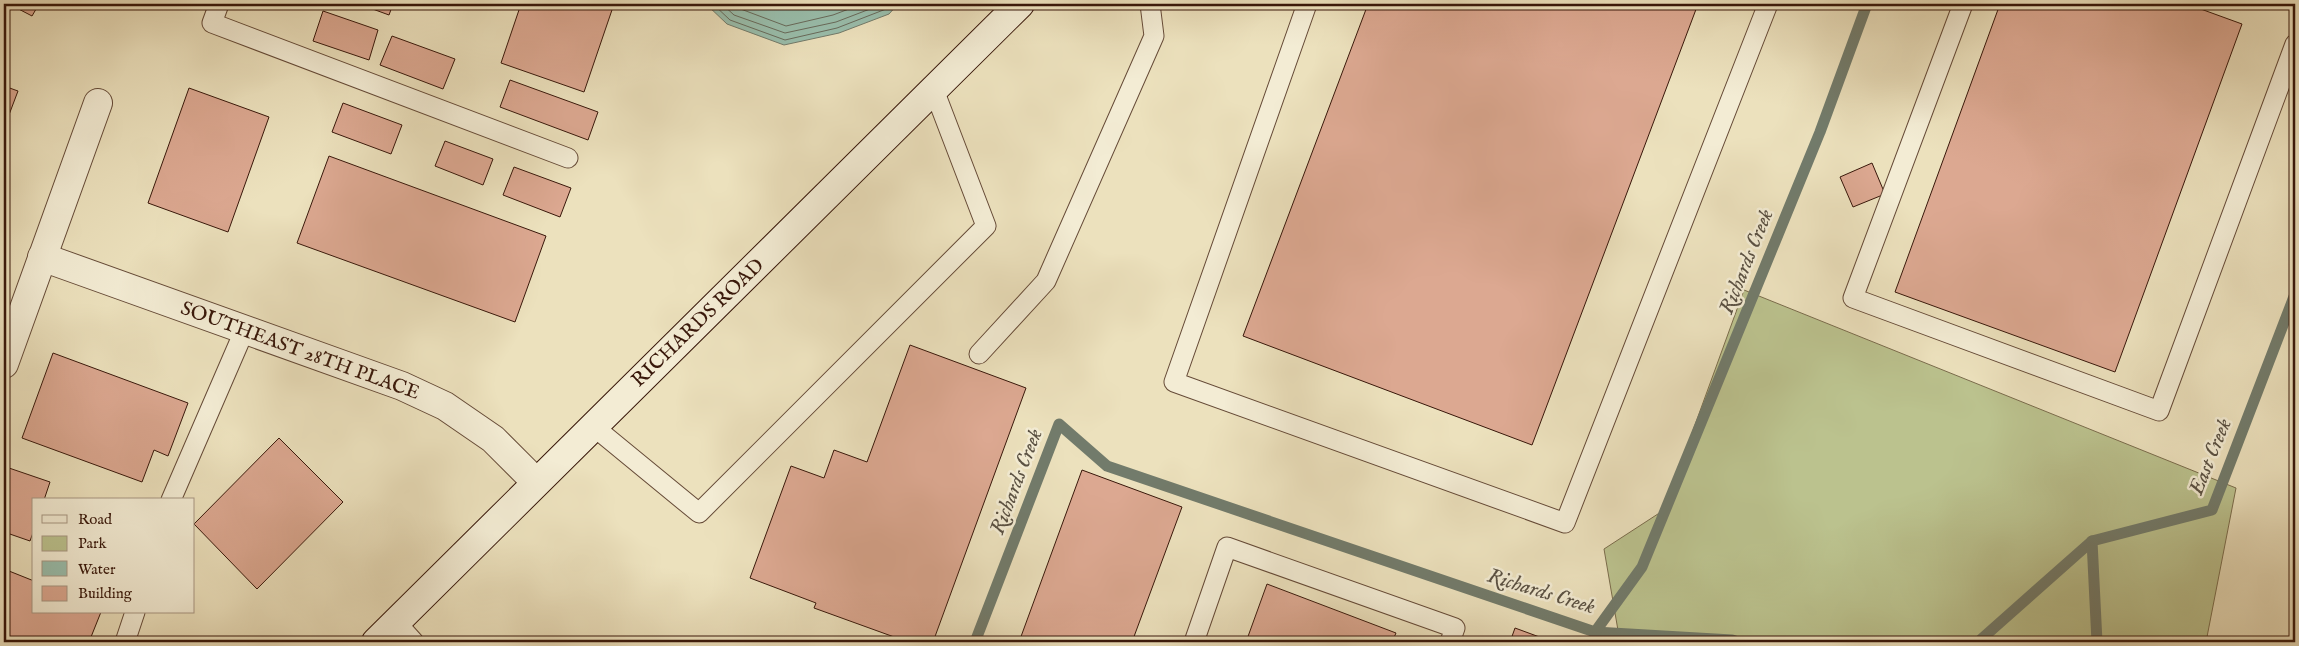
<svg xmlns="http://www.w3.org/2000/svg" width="2299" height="646" font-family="'IM FELL English',serif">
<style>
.green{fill:#bbc28e;stroke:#7a6c4c}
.water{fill:#99beac;stroke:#727b6b}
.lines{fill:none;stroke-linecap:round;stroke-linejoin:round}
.shore{stroke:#686a5b;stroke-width:1}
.stream{stroke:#727b6b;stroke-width:11}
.building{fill:#dca891;stroke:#38170a}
.lane-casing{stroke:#654a37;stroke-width:21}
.street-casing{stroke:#654a37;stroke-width:30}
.secondary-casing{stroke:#38170a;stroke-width:30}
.lane{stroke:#f3ecd4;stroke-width:19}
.street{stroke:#f3ecd4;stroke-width:28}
.secondary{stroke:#f3ecd4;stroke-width:28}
.labels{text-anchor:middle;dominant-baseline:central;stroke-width:5;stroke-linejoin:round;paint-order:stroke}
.street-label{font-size:20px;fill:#38170a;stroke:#f3ecd4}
.water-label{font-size:21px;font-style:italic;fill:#5a5143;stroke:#f3ecd4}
</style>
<rect width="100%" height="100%" fill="#ece1bd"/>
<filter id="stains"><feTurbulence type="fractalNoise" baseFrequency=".004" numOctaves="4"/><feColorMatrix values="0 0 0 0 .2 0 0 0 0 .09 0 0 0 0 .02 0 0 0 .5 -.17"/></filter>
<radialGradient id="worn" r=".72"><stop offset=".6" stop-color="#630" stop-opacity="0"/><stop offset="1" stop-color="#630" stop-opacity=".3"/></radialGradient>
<path class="green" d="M1744 290 2236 488 2206 642H1620L1604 549 1664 510Z"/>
<path class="water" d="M706 4H898L889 14 839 33 784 45 727 24Z"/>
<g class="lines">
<g class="shore">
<path d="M713 4 730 20 785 40 837 28 886 9 892 4"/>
<path d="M722 4 734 15 785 33 836 22 883 4"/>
<path d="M733 4 738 8 786 26 833 15 862 4"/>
</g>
<g class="stream">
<path d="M1595 632 1732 640 1738 642"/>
<path d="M975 642 1059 424 1107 466 1595 632 1642 567 1820 132 1867 4"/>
<path d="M1978 642 2092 541"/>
<path d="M2097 642 2092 541 2212 510 2295 294"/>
</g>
</g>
<g class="building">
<path d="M9 4H39L32 16Z"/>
<path d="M359 4H393L389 15Z"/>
<path d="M521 4H614L584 92 501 63Z"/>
<path d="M1368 4H1698L1532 445 1243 336Z"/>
<path d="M2000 4H2187L2242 24 2115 372 1895 292Z"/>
<path d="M323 11 378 30 369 60 313 41Z"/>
<path d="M392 36 455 59 443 89 380 65Z"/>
<path d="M510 80 598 112 588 140 500 107Z"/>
<path d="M4 86 18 91 4 128Z"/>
<path d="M189 88 269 117 228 232 148 203Z"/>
<path d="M343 103 402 125 391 154 332 132Z"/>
<path d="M445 141 493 159 483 185 435 166Z"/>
<path d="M329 156 546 236 515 322 297 243Z"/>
<path d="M1872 163 1885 194 1853 207 1840 177Z"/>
<path d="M514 167 571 188 560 217 503 195Z"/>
<path d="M910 345 1026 388 933 642H908L814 608 816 603 750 578 791 466 824 478 834 450 867 462Z"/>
<path d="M53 353 188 403 168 456 154 450 142 482 22 438Z"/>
<path d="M279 438 343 502 257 589 194 524Z"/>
<path d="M9 468 50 482 44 500H34V530L30 541 4 532V482Z"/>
<path d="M1082 470 1182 507 1132 642H1019Z"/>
<path d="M4 569 34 581V612H101L89 642H4Z"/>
<path d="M1267 584 1396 633 1392 642H1246Z"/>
<path d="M1515 628 1553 642H1510Z"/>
</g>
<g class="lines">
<g class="lane-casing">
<g id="lane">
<path d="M219 4 212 23 568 158"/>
<path d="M1307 4 1174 382 1565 523 1768 4"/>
<path d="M1963 4 1853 298 2159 411 2295 44"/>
<path d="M979 354 1046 281 1154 36 1150 4"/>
<path d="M593 426 699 513 986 226 934 90"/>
<path d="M171 500 245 329"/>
<path d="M396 622 414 642"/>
<path d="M125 642 135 612"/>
<path d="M1194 642 1227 547 1455 628 1450 642"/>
</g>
</g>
<g class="street-casing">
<g id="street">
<path d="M42 257 402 386 445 406 493 439 536 482"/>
<path d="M4 364 98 103"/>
</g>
</g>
<g class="secondary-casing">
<path id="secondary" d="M376 642 1020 4"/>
</g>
<use href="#lane" class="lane"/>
<use href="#street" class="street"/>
<use href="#secondary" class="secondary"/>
</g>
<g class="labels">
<g class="street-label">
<text transform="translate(698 323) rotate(-44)">RICHARDS ROAD</text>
<text transform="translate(300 351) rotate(20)">SOUTHEAST 28TH PLACE</text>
</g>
<g class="water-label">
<text transform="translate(1747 262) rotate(-68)">Richards Creek</text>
<text transform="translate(2211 457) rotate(-68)">East Creek</text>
<text transform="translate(1017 482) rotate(-69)">Richards Creek</text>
<text transform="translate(1541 592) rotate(17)">Richards Creek</text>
</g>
</g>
<rect width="2299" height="646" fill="none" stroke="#ece1bd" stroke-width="20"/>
<rect x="5" y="5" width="2289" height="636" fill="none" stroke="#38170a" stroke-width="2.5"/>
<rect x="10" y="10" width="2279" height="626" fill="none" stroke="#38170a"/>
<rect x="32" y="498" width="162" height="115" fill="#f3ecd4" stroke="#a89783"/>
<rect x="42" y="515" width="25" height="8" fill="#f3ecd4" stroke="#a89783"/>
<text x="78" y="524" font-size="15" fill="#38170a">Road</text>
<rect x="42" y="536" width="25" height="15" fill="#bbc28e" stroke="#a89783"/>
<text x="78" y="548" font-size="15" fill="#38170a">Park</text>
<rect x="42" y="561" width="25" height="15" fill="#99beac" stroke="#a89783"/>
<text x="78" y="574" font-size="15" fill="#38170a">Water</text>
<rect x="42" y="586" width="25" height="15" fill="#dca891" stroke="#a89783"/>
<text x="78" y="598" font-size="15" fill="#38170a">Building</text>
<rect width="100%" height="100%" filter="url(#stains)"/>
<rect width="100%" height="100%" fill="url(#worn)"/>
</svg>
